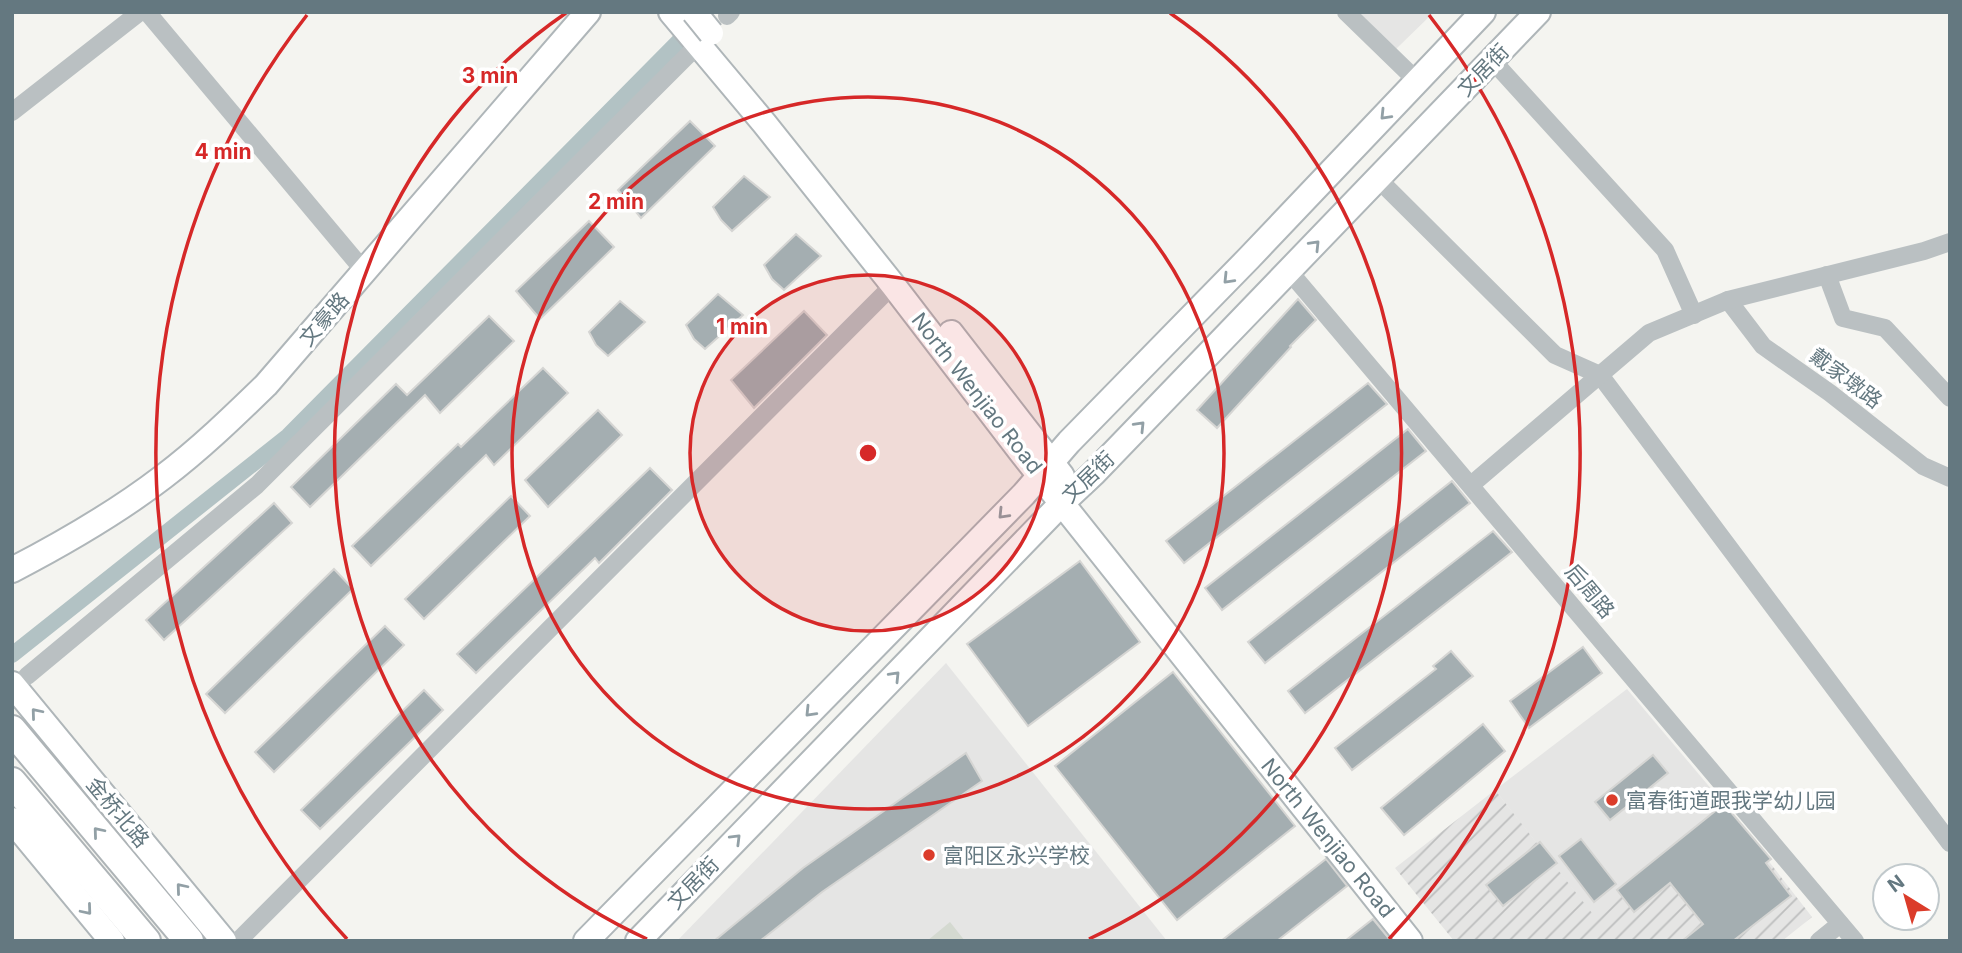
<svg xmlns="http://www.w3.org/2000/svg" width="1962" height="953" font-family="Inter,'Noto Sans SC',sans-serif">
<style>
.built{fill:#e5e5e4}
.industrial{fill:url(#industrial-furrows)}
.grass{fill:#d4d9d0}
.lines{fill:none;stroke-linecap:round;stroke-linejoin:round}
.canal{stroke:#b2c2c4;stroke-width:16}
.building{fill:#a4aeb1;stroke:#d5d5d3;stroke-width:2}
.secondary-casing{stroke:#afb6b9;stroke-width:28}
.primary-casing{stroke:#aeb4b7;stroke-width:32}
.street{stroke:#bac0c2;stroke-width:18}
.secondary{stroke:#fff;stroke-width:24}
.primary{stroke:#fff;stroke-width:28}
.secondary-bridge-casing{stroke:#afb6b9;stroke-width:28;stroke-linecap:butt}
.secondary-bridge{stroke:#fff;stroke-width:24}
.oneway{stroke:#92a0a6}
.ring{fill:none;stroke:#d62828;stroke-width:3.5}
.poi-dot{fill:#db3c2a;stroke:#fff;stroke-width:2.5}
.labels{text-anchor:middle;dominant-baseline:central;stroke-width:7;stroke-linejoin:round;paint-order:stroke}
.street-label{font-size:21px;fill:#647880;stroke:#fff}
.poi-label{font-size:21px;fill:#647880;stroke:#fff;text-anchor:start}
.centre{fill:#d62828;stroke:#fff;stroke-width:3.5}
.ring-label{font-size:21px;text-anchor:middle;font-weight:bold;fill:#d62828;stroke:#fff;stroke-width:7;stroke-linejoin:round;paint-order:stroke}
</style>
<defs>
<pattern id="industrial-furrows" width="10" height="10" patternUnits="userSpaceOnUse" patternTransform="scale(1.75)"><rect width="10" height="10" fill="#e5e5e4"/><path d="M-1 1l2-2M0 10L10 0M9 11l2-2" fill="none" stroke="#bdbebe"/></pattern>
</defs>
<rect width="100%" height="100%" fill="#f4f4f0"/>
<g class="built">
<path d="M1359 12H1434L1396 49Z"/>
<path d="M946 663 1167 941H677Z"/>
<path d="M1627 689 1729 810 1592 914 1495 790Z"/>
</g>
<path class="industrial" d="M1495 790 1592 913 1729 810 1812 917 1782 941H1454L1395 868Z"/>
<path class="grass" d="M950 922 965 941H927Z"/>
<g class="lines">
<path class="canal" d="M12 655 288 436 694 26"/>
</g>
<g class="building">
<path d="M690 121 715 146 641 218 618 190Z"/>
<path d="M744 176 770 197 732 231 721 220 713 207Z"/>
<path d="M589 221 614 247 540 319 516 291Z"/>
<path d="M796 234 821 256 784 290 772 279 764 265Z"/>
<path d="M718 294 743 315 705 349 694 339 686 325Z"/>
<path d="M1298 299 1316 320 1290 346 1291 347 1217 428 1197 410Z"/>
<path d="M620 301 645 322 608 356 596 345 589 332Z"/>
<path d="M804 311 827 335 754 408 731 380Z"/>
<path d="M489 316 514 341 440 413 425 395 310 507 291 487 396 384 407 395Z"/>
<path d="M543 368 568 393 494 465 486 455 371 566 352 546 458 444 461 447Z"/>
<path d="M1368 383 1387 404 1184 563 1166 541Z"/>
<path d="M598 410 622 435 548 507 525 480Z"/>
<path d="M1408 429 1426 451 1222 610 1205 588Z"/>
<path d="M650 468 672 490 599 563 595 558 476 673 457 654Z"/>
<path d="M1452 481 1470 503 1265 663 1248 642Z"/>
<path d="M511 496 530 516 424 619 405 599Z"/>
<path d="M274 503 292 523 164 640 146 620Z"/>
<path d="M1493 531 1512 552 1305 713 1288 691Z"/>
<path d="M1080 561 1140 642 1028 726 967 644Z"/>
<path d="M334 569 353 589 225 713 206 694Z"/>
<path d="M385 626 404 645 274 772 255 752Z"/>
<path d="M1583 647 1602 673 1529 728 1510 701Z"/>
<path d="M1451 651 1473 676 1352 770 1335 748 1436 669 1433 666Z"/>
<path d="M1173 672 1295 826 1177 920 1055 766Z"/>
<path d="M424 690 443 710 320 829 301 810Z"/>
<path d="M1483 724 1505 751 1404 835 1381 808Z"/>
<path d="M966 753 982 781 822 892 760 941H714L803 868Z"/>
<path d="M1653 755 1668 773 1610 820 1595 802Z"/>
<path d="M1724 804 1771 859 1766 863 1791 896 1733 941H1682L1703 924 1670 883 1634 912 1617 890Z"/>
<path d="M1581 839 1616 884 1594 902 1559 856Z"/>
<path d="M1540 842 1557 863 1503 906 1486 885Z"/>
<path d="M1326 859 1347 886 1277 941H1221Z"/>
<path d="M1373 919 1391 941H1345Z"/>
</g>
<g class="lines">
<g class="secondary-casing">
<g id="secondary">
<path d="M671 12 764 123 893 285 1021 452 1410 941"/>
<path d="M951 333 1062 476"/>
<path d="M12 570C64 543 116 513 163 477 200 449 233 417 266 385L588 12"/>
<path d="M12 684 224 941"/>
<path d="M12 820 112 941"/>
<path d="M586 941 1024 494 1069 442 1249 258 1483 12"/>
<path d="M638 941 1062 503 1094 473 1538 12"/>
</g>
</g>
<g class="primary-casing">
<g id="primary">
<path d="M12 730 189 941"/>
<path d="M12 782 146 941"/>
</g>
</g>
<g class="street">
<path d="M147 12 365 272"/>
<path d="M1346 12 1417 81"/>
<path d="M727 16 731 12"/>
<path d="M1492 60 1665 250 1694 315"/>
<path d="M12 112 140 12"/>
<path d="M1378 179 1555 355 1600 375 1950 843"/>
<path d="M1289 271 1855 941"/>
<path d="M1827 275 1843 318 1885 328 1950 398"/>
<path d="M1728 300 1763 346 1830 393 1923 466 1950 478"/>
<path d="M1471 485 1649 333 1728 300 1924 251 1950 242"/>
<path d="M27 676 257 485 692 51"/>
<path d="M238 941 893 285"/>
<path d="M1819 941 1840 924"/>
</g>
<use href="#secondary" class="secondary"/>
<use href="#primary" class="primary"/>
<g class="secondary-bridge-casing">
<path id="secondary-bridge" d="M694 12 711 33"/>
</g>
<use href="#secondary-bridge" class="secondary-bridge"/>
</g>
<defs><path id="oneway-chevron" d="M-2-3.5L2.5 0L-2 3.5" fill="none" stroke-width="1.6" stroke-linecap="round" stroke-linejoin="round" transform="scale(1.75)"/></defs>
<g class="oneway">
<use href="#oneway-chevron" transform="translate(1385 115) rotate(134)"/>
<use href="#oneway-chevron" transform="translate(1315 245) rotate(-46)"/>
<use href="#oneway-chevron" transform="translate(1228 279) rotate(134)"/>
<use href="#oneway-chevron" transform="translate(1140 426) rotate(-46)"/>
<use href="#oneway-chevron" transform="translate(1003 514) rotate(134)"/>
<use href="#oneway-chevron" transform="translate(895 676) rotate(-46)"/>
<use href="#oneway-chevron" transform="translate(810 712) rotate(134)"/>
<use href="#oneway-chevron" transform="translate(36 713) rotate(-130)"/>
<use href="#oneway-chevron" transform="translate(98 832) rotate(-130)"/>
<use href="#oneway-chevron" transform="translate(736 839) rotate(-45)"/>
<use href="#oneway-chevron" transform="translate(181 888) rotate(-130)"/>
<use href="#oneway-chevron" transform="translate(87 910) rotate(50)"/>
</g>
<circle cx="868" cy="453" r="178" fill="#d62828" fill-opacity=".12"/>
<g class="ring">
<circle cx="868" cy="453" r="178"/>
<circle cx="868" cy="453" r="356"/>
<path d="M647 939A534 534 0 0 1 566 13M1170 13A534 534 0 0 1 1089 939"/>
<path d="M347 939A712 712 0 0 1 307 15M1429 15A712 712 0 0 1 1389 939"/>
</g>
<g class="poi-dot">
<circle cx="1612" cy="800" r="7"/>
<circle cx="929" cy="855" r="7"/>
</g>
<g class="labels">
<g class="street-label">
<text transform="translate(1483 70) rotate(-46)">文居街</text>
<text transform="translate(324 319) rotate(-49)">文豪路</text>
<text transform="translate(1846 378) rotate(37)">戴家墩路</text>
<text transform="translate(977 393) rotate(52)">North Wenjiao Road</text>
<text transform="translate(1088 477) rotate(-44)">文居街</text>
<text transform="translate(1590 591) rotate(50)">后周路</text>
<text transform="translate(118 812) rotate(50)">金桥北路</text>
<text transform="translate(1328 838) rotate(51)">North Wenjiao Road</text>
<text transform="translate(693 883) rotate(-46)">文居街</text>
</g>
<g class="poi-label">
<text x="1626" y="800">富春街道跟我学幼儿园</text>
<text x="943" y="855">富阳区永兴学校</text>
</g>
</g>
<circle cx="868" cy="453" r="10" class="centre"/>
<g class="ring-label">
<text x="490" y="83">3 min</text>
<text x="223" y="159">4 min</text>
<text x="616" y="209">2 min</text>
<text x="742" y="334">1 min</text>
</g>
<rect width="1962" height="953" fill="none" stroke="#647880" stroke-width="28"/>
<g transform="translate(1906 897) rotate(323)"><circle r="33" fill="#ffffff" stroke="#c1c9cc" stroke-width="2"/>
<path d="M0-5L12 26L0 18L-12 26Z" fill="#db3c2a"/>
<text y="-10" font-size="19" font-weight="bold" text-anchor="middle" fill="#647880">N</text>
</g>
</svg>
